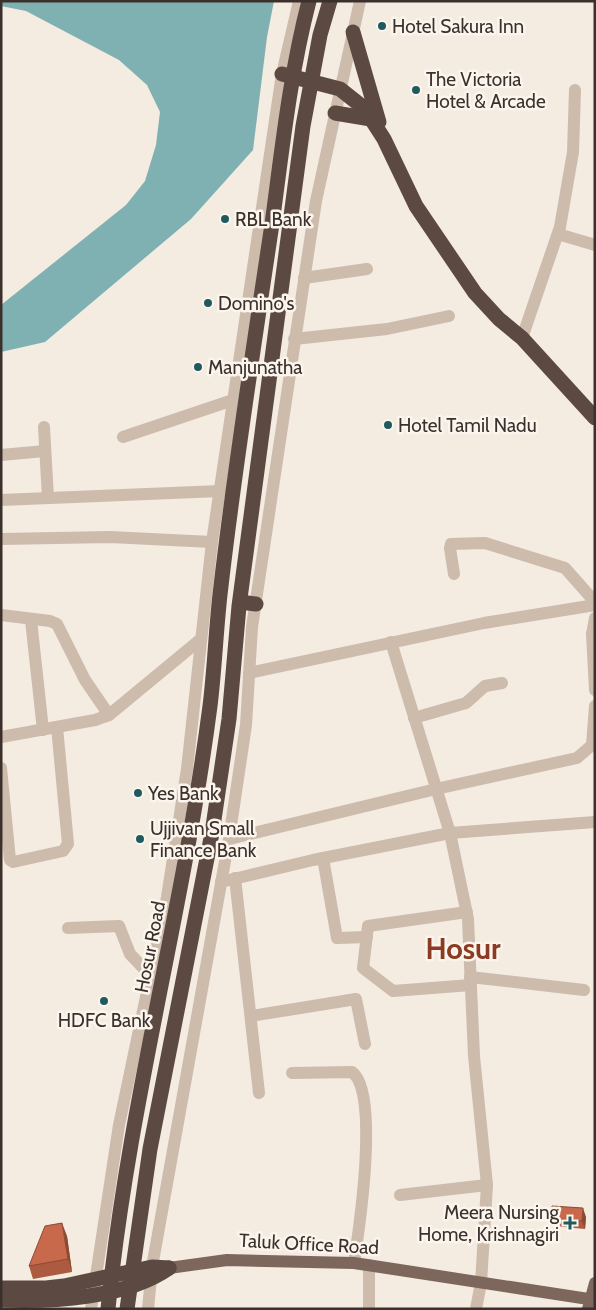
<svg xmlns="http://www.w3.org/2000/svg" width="596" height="1310" font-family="Cabin,sans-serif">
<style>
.water{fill:#7fb0b2}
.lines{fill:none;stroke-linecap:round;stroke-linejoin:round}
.minor{stroke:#cdbbac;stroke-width:12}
.major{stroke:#7d675c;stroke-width:12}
.highway{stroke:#5c4a42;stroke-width:15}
.wall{fill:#ac5a40}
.shaded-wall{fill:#8c4a34}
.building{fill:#c8694b;stroke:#8c4a34}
.poi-dot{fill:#1f5a5e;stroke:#fbf5ee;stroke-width:2}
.labels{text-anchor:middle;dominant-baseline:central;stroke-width:5;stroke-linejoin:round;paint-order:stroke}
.poi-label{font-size:19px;fill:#3b302b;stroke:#fbf5ee;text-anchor:start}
.street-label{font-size:19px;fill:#3b302b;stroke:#fbf5ee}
.town-label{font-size:29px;font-weight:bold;fill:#8c3b22;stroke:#fbf5ee}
</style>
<rect width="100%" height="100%" fill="#f4ebe1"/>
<path class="water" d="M1 1H274L267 37 253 150 191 219 45 342 1 352V305L126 205 145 181 156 145 160 112 147 85 119 60 26 11 1 6Z"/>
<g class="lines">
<g class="minor">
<path d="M558 234 595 245"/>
<path d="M304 278 367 269"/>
<path d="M522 338 560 227 573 152 575 90"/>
<path d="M294 339 387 329 449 316"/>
<path d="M44 427 48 498"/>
<path d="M123 437 233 400"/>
<path d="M1 455 45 451"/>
<path d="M1 500 220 491"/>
<path d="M1 539 110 537 212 542"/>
<path d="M454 574 450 548 451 544 485 543 565 568 595 602"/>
<path d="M1 615 50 621 57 624 85 680 109 715"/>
<path d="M31 620 43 730"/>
<path d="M595 633 592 634 595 690"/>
<path d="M592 634 595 618"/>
<path d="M391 642 450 833 468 919 474 1056 487 1185 481 1283 476 1309"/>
<path d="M249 673 484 623 595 605"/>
<path d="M414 718 466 703 485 686 502 683"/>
<path d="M1 737 95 720 109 715 201 639"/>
<path d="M1 768 10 860 13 862 63 851 68 844 57 727"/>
<path d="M229 839 436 789 577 758 592 745 595 706"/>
<path d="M323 858 337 938 367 937"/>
<path d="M235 878 259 1093"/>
<path d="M221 882 313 860 450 833 595 822"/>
<path d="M467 912 368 926 363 968 393 991 471 985"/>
<path d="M68 928 119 926 130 954 150 975"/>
<path d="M470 977 584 990"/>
<path d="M251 1016 356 999 365 1044"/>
<path d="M292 1073 352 1072C380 1092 359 1230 354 1263"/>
<path d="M400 1195 487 1185"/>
<path d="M369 1265V1309"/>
<path d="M91 1309 119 1125 167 897 187 769 212 542 282 74 299 1"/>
<path d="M148 1309 152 1267 229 839 246 725 252 627 316 201 360 1"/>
</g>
<g class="major">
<path d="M169 1268 227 1260 354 1263 595 1300"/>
<path d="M588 1309 595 1283"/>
</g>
<g class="highway">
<path d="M353 32 379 122"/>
<path d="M282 74 340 89 364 108 384 139 416 206 475 293 499 319 522 338 595 418"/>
<path d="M335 113 371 119"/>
<path d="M240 602 256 604"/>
<path d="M1 1288H46L64 1286 152 1267 169 1268"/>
<path d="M1 1300C53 1302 126 1298 169 1268"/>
<path d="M108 1309C128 1106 184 908 210 706 215 666 216 626 221 586 235 465 254 345 272 224 282 150 290 74 309 1"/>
<path d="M127 1309 150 1149 212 833 229 719 239 606 303 126 320 35 330 1"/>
</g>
</g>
<g class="wall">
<path d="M586 1217 585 1229 554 1226 551 1218Z"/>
<path d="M67 1236 72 1272 33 1279 29 1266Z"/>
</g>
<g class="shaded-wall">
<path d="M583 1208 586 1217 585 1229 582 1221Z"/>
<path d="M62 1223 67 1236 72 1272 68 1259Z"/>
</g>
<g class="building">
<path d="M552 1206 583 1208 582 1221 551 1218Z"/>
<path d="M62 1223 68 1259 29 1266 45 1226Z"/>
</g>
<g class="poi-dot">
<circle cx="382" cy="26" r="5"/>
<circle cx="416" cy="90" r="5"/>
<circle cx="225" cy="219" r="5"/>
<circle cx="208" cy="303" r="5"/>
<circle cx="198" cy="367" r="5"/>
<circle cx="388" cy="425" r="5"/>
<circle cx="138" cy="793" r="5"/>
<circle cx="140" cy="839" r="5"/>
<circle cx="104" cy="1001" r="5"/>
<path d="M567.5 1215.5h5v5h5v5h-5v5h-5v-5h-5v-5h5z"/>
</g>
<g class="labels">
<g class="poi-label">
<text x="392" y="26">Hotel Sakura Inn</text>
<text x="426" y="79">The Victoria<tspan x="426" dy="22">Hotel &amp; Arcade</tspan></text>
<text x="235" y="219">RBL Bank</text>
<text x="218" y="303">Domino's</text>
<text x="208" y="367">Manjunatha</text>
<text x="398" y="425">Hotel Tamil Nadu</text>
<text x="148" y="793">Yes Bank</text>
<text x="150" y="828">Ujjivan Small<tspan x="150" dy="22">Finance Bank</tspan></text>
<text x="104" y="1020" text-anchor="middle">HDFC Bank</text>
<text x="559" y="1212" text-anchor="end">Meera Nursing<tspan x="559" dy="22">Home, Krishnagiri</tspan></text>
</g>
<g class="street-label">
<text transform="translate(150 947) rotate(-79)">Hosur Road</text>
<text transform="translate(309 1244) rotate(3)">Taluk Office Road</text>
</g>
<g class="town-label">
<text x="463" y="948">Hosur</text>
</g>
</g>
<rect width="596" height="1310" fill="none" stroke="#3b302b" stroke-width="5"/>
</svg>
